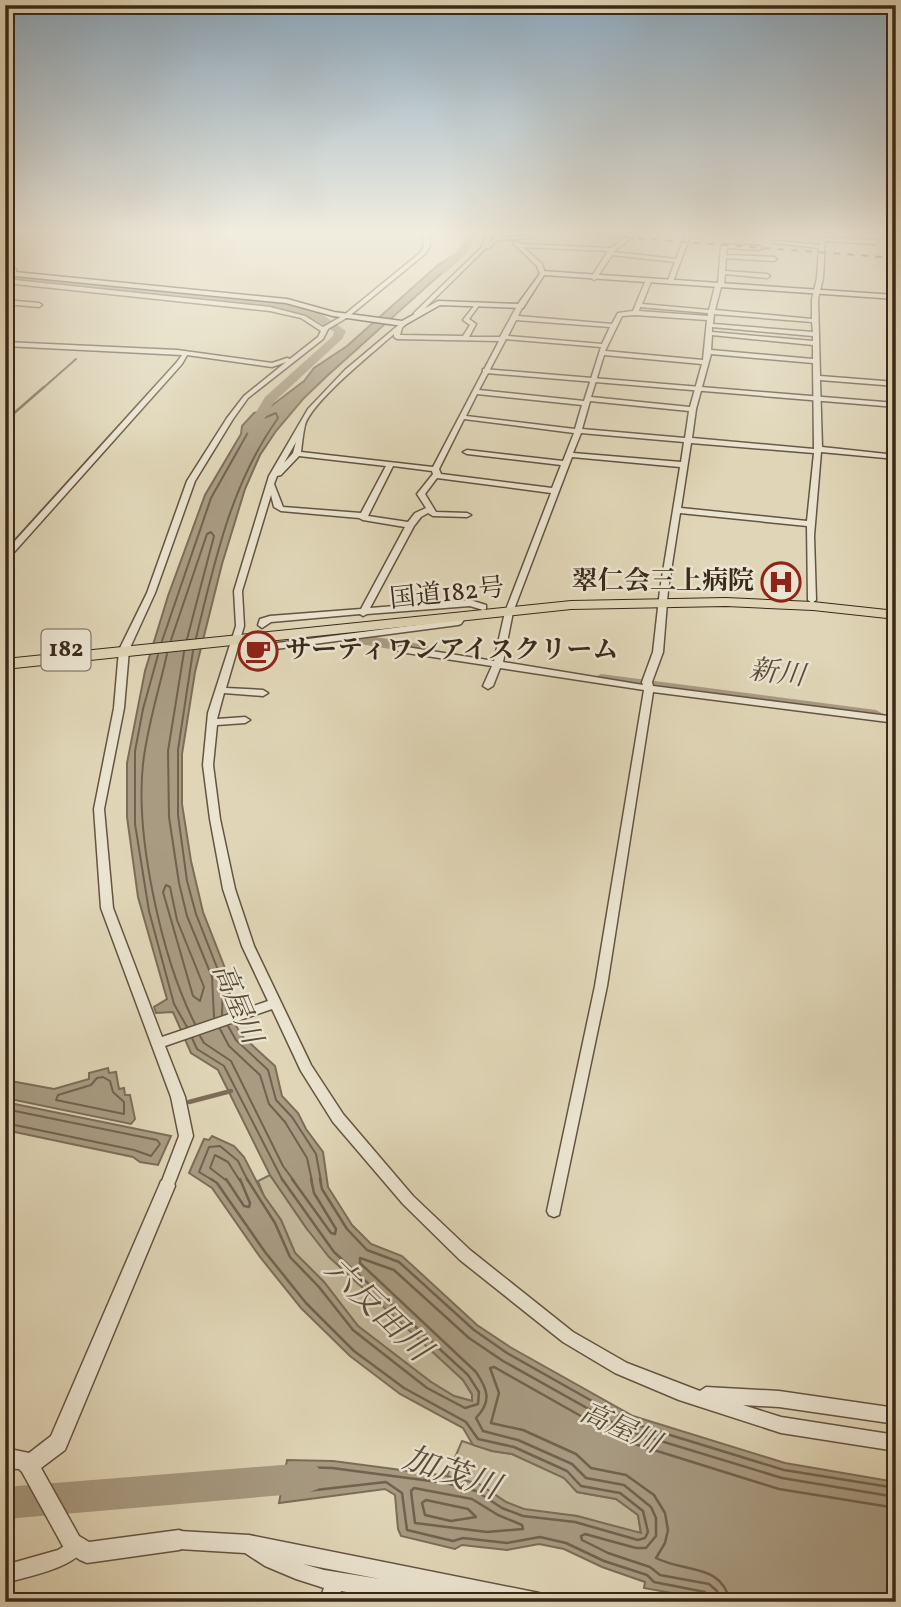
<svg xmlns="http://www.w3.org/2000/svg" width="901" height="1607" font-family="Vollkorn,'Noto Serif JP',serif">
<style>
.green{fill:#c4b99c;stroke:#7f715b;stroke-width:2}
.water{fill:#a89b82;stroke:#7c6d58;stroke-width:2}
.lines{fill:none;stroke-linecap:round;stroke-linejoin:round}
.shore-far1{stroke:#71624e;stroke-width:2}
.shore{stroke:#71624e;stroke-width:2.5}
.stream-far2{stroke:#7c6d58;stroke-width:2}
.stream-far1{stroke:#7c6d58;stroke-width:2.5}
.stream{stroke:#7c6d58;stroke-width:4.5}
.river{fill:#a89b82;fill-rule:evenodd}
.minor-casing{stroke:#645441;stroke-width:3}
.tertiary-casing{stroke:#645441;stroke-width:3}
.secondary-casing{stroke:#3a291a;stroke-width:3}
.trunk-casing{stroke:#3a291a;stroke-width:2}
.minor{fill:#ebe4d0;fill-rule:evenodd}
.tertiary{fill:#ebe4d0;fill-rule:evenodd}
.secondary{fill:#ebe4d0;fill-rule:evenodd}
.trunk{fill:#e0d6b7;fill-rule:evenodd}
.rail{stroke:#3a291a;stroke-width:2;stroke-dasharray:7 7;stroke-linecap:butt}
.labels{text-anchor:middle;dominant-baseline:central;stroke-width:5;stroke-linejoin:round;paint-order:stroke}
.shield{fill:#ebe4d0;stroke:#6f6151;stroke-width:2}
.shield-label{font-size:24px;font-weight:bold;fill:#3a291a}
.poi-label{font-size:26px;font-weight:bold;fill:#3a291a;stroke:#ebe4d0;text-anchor:end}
.street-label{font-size:26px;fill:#3a291a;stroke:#ebe4d0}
.water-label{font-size:28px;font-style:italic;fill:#5b4b39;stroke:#ebe4d0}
.near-water-label{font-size:33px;font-style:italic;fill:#5b4b39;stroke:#ebe4d0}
</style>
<rect width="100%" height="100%" fill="#e0d6b7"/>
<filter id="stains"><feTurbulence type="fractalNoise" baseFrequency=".00286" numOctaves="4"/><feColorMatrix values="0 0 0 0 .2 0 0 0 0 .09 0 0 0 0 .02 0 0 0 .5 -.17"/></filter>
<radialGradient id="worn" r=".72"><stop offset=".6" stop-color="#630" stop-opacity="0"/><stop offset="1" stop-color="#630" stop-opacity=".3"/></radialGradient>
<g class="green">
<path d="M270 1175 307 1229 463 1380 472 1395V1401L454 1396 431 1382 358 1326 324 1282 295 1253 281 1220 264 1196 258 1181Z"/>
<path d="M462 1441 492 1451 512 1454 565 1478 577 1492 616 1499 638 1515 641 1534 577 1516 524 1510 506 1502 479 1484 447 1476Z"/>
</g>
<g class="water">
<path d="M456 254 462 255 327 376 303 399 276 431 260 455 245 489 222 564 195 672 182 754V804L191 861 203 912 230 981 229 1012 241 1035 275 1066 282 1096 298 1113 306 1129 323 1152 328 1187 352 1225 371 1244 402 1256 477 1325 510 1347 633 1416 785 1463 896 1482V1602H721L644 1588 645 1582 602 1567 564 1549 539 1544 507 1550 462 1545 455 1549 401 1536 398 1529 395 1495 385 1489 279 1503 287 1460 333 1461 447 1476 479 1484 506 1502 524 1509 577 1516 641 1533 638 1515 616 1499 577 1492 564 1478 512 1454 492 1451 473 1445 463 1428 400 1394 350 1356 301 1308 260 1257 212 1188 189 1173 204 1139 209 1140 212 1136 234 1146 244 1157 264 1196 281 1220 295 1253 324 1282 358 1326 431 1382 454 1396 472 1401V1394L463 1380 329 1257 307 1229 270 1175 218 1070 191 1053 173 1012 156 1013 154 1007 167 999 138 897 127 817V763L145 671 168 596 205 495 241 434 242 426 254 413 267 409 304 381 314 368 347 346 438 265Z"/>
<path d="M108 1068 109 1073 116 1072 119 1089 124 1088 125 1095H130L135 1119 131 1124 5 1098V1080L54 1089 89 1079V1073Z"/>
<path d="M5 1102 171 1136 158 1165 140 1162 133 1157 5 1130Z"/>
</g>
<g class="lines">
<g class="shore-far1">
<path d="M171 640 207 534 211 532 214 536 187 639"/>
<path d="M162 641 211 498 251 427 257 421 276 413 278 418C231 484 215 560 196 638"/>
<path d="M193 651 178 750V815L187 881 196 914 223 983 222 1015"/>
<path d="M184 652 168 751 169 817 179 883 187 916 212 977 214 1017"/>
<path d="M167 654C159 690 147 727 143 764 135 837 162 959 195 1024"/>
<path d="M158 655 143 709 135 751V824L149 911 174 1004 187 1027"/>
<path d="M166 885 170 887 177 920 204 987 200 1001 193 996 163 892Z"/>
<path d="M228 1026 236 1040 268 1070 276 1100 292 1117 316 1154 321 1181"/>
<path d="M220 1029 229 1046 260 1075 269 1104 285 1122 307 1158 312 1181"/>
<path d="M200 1036 204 1043 231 1061 283 1166 294 1181"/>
<path d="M192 1038 197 1049 224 1066 283 1181"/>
<path d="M103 1077 110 1081 113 1092 124 1102V1114L56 1100 58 1095 91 1085 97 1078Z"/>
<path d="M5 1109 157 1140 160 1144 151 1156 134 1150 5 1123"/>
<path d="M214 1181 199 1172 209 1147 220 1146 238 1161 248 1181"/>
<path d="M227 1181 210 1168 215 1155 228 1162 240 1181"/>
</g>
<g class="shore">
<path d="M211 1179 217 1183 265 1252 306 1303 354 1351 404 1388 466 1422 478 1439 514 1447 567 1471 581 1486 620 1493 643 1511 648 1532 645 1538 638 1540 575 1522 523 1516 502 1508 476 1491 446 1483 332 1468 294 1467 289 1493 386 1482 402 1493 407 1530 453 1541 463 1538 507 1543 540 1537 566 1543 604 1561 647 1575 654 1582 705 1592 710 1602"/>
<path d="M226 1179 244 1206 249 1207 250 1203 240 1179"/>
<path d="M247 1179 275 1223 290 1257 319 1287 353 1330 427 1388 465 1408 478 1404 479 1392 468 1375 334 1252 282 1179"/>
<path d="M292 1179 331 1233 335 1234 336 1229 314 1193 311 1179"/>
<path d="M320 1179 322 1189 347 1229 367 1250 399 1262 474 1330 507 1353 631 1423 784 1470 896 1488"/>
<path d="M414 1488 472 1499 498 1515 522 1525 523 1529 487 1532 415 1523 411 1491Z"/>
<path d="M426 1500 468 1509 476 1517 451 1521 425 1515 422 1503Z"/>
<path d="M719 1602 717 1591 709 1584 660 1575 650 1567 608 1553 582 1540 581 1536 585 1534 636 1548H646L656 1536V1518L651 1507 624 1485 586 1478 572 1464 518 1440 483 1431 476 1418C492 1401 488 1390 476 1372L360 1263V1258L394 1270 469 1338 503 1361 628 1431 782 1478 896 1497"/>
<path d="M730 1602C722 1563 685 1573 656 1558L665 1543 668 1530 665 1513 654 1495 626 1475 591 1468 576 1454 523 1430 491 1423 499 1393 490 1368 494 1367 625 1441 779 1489 896 1508"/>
</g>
<g class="stream-far2">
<path d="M42 389 76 359"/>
<path d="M153 389 178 361"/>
</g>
<g class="stream-far1">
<path d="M5 421 44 387"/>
<path d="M5 551 154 387"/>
</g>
<path class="stream" d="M189 1102 231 1091"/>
<g class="river">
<path d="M463 231H472L476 236 466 254 445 273H437V269L459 250 466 236Z"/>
<path d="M5 273 270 300 320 313 346 331 342 339 274 402 256 434 251 435 245 431 265 397 333 336 334 332C315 317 294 311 270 306L5 279Z"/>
<path d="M355 631 363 635 426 645 434 650 426 655 348 642 347 636Z"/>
<path d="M601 674 876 710 885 715 876 720 595 683 592 679Z"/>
<path d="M307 1463 318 1467 322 1478 318 1489 307 1493 17 1518 5 1522V1490L17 1486Z"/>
</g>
<g class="minor-casing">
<g id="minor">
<path d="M21 231H27L5 246V242Z"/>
<path d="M489 231H494L489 243 497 237 529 236 533 231 538 232 532 238 498 240 489 248H486L418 315H414V313L481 248Z"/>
<path d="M634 231H640L613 252 676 259 687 231H692L672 284 667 283 675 262 612 255 596 279 594 280 591 278 608 251 523 247 542 264 545 273 540 274 537 266 513 243 516 241 520 244 611 248Z"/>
<path d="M820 231H826L825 238 876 240 879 242 876 244 825 241 823 278 818 299 820 376 896 382V386L820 380 822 447 896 455V459L821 452 814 536 816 600 812 603 808 600 807 526 680 513 668 590 663 652 652 682 653 686 896 717V723L653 692 607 986 559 1215 554 1217 549 1215 547 1211 595 986 644 690 500 668 493 686 488 689 483 686 492 666 400 652 395 649 400 646 494 661 505 612 551 493 437 478 425 494 436 512 467 513 471 515 467 517 433 516 428 513 421 517 414 526 370 608 470 600 486 605V609L483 610 470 606 367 614 363 616 360 614 271 622 262 628 258 625 260 619 270 616 361 609 405 527 363 520 359 518 281 511 274 507 271 495 242 591 244 626 226 688 263 690 268 693 263 696 224 693 217 719 245 717 250 720 245 723 217 725 213 765 220 819 235 889 254 946 311 1065 343 1114 413 1196 470 1250 573 1332 627 1363 700 1391 706 1387 779 1391 896 1408V1424L779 1407 743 1405 781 1417 896 1435V1451L781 1433 679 1400 615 1373 563 1342 460 1260 403 1204 333 1122 301 1071 272 1009 165 1046 185 1097 193 1136 172 1190 167 1192 162 1190 160 1186 179 1136 171 1097 101 908 94 809 114 708 119 650 147 593 187 481 227 418 244 396 286 362 272 367 187 355 182 364 8 559H5V552L177 362 182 355 5 346V342L177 350 272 363 287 358 290 359 318 337 321 331 301 318 270 311 5 283V279L270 307 305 316 323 327 344 315H348V317L328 329 323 339 248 398 233 419 195 481 155 593 129 650 124 708 104 809 113 908 162 1037 268 1001 242 946 223 889 210 819 203 765 208 713 236 626 234 591 269 476 308 409 345 370 401 323 406 324 402 328 400 335 463 336 470 325 463 320 477 302 480 304 469 319 476 324 469 337H500L517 306 520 304 523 306 518 316 612 324 618 313 633 311 645 282 648 280 651 282 642 304 709 310 715 286 718 283 721 246 724 244 759 246 762 248 759 250 727 248 726 255 774 257 777 259 774 261 726 258 725 271 767 274 770 276 767 278 725 274 724 284 721 287 715 310 812 319V299L817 278 819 248 773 243 776 241 819 245ZM640 307 708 313V316L639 311ZM714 314 812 322 813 332 713 324ZM635 315 707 320 703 360 605 351 622 316ZM516 320 610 327 602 344 508 336ZM712 327 813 336V341L712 332ZM394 334V337L397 339 499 341 433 467 301 452C302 444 303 433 305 425 312 401 374 352 394 334ZM712 335 813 345V359L711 350ZM506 339 601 347 584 401 479 390ZM711 354 813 363 814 449 692 438 696 409ZM604 355 702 364 690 407 591 397ZM477 394 582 405 575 429 466 416ZM590 401 689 411 685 438 582 429ZM464 419 574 433 563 461 467 450 463 452 467 454 561 465 552 488 441 474 439 469ZM581 433 684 442 681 462 573 453ZM296 442 293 453 284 463ZM691 443 814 453 807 521 681 508ZM299 456 386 466 361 513 283 507 274 484 277 476 281 475ZM572 457 680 467 660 590 653 652 642 682 643 685 503 662 513 612ZM393 466 432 471 433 474 417 494 426 508 415 513 408 522 368 516Z"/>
<path d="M5 267 16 269V273L11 274V271H5Z"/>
<path d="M5 300 39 303 42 305 39 307 5 304Z"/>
<path d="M462 614 466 617 461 624 458 625 268 650 258 642 262 639 270 644 455 620 459 615Z"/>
<path d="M179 1531 249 1535 539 1593 545 1596 548 1602H493L473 1598 467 1600C425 1601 382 1599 341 1591L337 1602H319L324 1588 296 1579 265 1566 245 1553 179 1549 173 1546 170 1540 173 1534ZM303 1564 380 1579 324 1570Z"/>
<path d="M75 1539 81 1542 84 1548C75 1568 26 1577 5 1583V1565L58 1550Z"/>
</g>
</g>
<g class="tertiary-casing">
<g id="tertiary">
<path d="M422 231H428L430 246 425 254 348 317H344V315L421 252 424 246Z"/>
<path d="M483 369 896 403V407L486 373H483Z"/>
<path d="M167 1179 173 1181 175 1186 65 1450 41 1468 79 1536 89 1542 179 1530 186 1533 189 1540 186 1547 179 1550 87 1563 80 1560 65 1550 22 1472 19 1469 5 1468V1448L29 1453 51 1436 159 1186 161 1181Z"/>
</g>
</g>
<g class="secondary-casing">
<path id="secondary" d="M5 271 287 299 334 312 402 321 438 301 518 304 542 271 896 295V299L544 275 523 308 440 305 403 326 333 316 286 303 5 275Z"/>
</g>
<g class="trunk-casing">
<path id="trunk" d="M726 598 813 602 896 611V619L813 610 726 606 571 609 5 669V659L571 601Z"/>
</g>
<use href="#minor" class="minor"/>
<use href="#tertiary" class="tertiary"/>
<use href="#secondary" class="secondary"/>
<use href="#trunk" class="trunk"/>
<path class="rail" d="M540 231 896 258"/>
</g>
<linearGradient id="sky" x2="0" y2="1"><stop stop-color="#8eaabf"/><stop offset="0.51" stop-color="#f1eddf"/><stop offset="1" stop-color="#f1eddf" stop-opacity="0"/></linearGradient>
<rect width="901" height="456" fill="url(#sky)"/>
<defs>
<g id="hospital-ring" transform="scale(2.0125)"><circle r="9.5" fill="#ebe4d0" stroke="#8f2418" stroke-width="1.5"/><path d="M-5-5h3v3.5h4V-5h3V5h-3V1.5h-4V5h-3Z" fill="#8f2418"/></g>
<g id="cafe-ring" transform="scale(2.0125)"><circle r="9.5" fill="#ebe4d0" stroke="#8f2418" stroke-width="1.5"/><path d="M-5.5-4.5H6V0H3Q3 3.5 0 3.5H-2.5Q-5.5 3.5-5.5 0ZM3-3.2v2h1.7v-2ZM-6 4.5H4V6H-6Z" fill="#8f2418"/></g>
</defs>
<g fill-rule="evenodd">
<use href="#hospital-ring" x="781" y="582"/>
<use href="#cafe-ring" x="258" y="651"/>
</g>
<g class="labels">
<rect class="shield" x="41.5" y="629.5" width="49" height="41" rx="5"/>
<g class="shield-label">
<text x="66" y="650">182</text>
</g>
<g class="poi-label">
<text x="754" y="582">翠仁会三上病院</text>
<text x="285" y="651" text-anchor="start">サーティワンアイスクリーム</text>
</g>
<g class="street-label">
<text transform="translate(447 594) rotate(-6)">国道182号</text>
</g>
<g class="water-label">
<text transform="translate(777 674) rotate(7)">新川</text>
<text transform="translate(236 1004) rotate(67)">高屋川</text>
<text transform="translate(620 1429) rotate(24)">高屋川</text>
</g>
<g class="near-water-label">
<text transform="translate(376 1311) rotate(44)">六反田川</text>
<text transform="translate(451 1475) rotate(19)">加茂川</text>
</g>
</g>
<rect width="901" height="1607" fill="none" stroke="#e0d6b7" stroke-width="28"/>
<rect x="7" y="7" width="887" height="1593" fill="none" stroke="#3a291a" stroke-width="3.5"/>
<rect x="14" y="14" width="873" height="1579" fill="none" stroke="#3a291a" stroke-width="2"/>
<rect width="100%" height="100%" filter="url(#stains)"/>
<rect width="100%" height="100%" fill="url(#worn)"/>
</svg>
